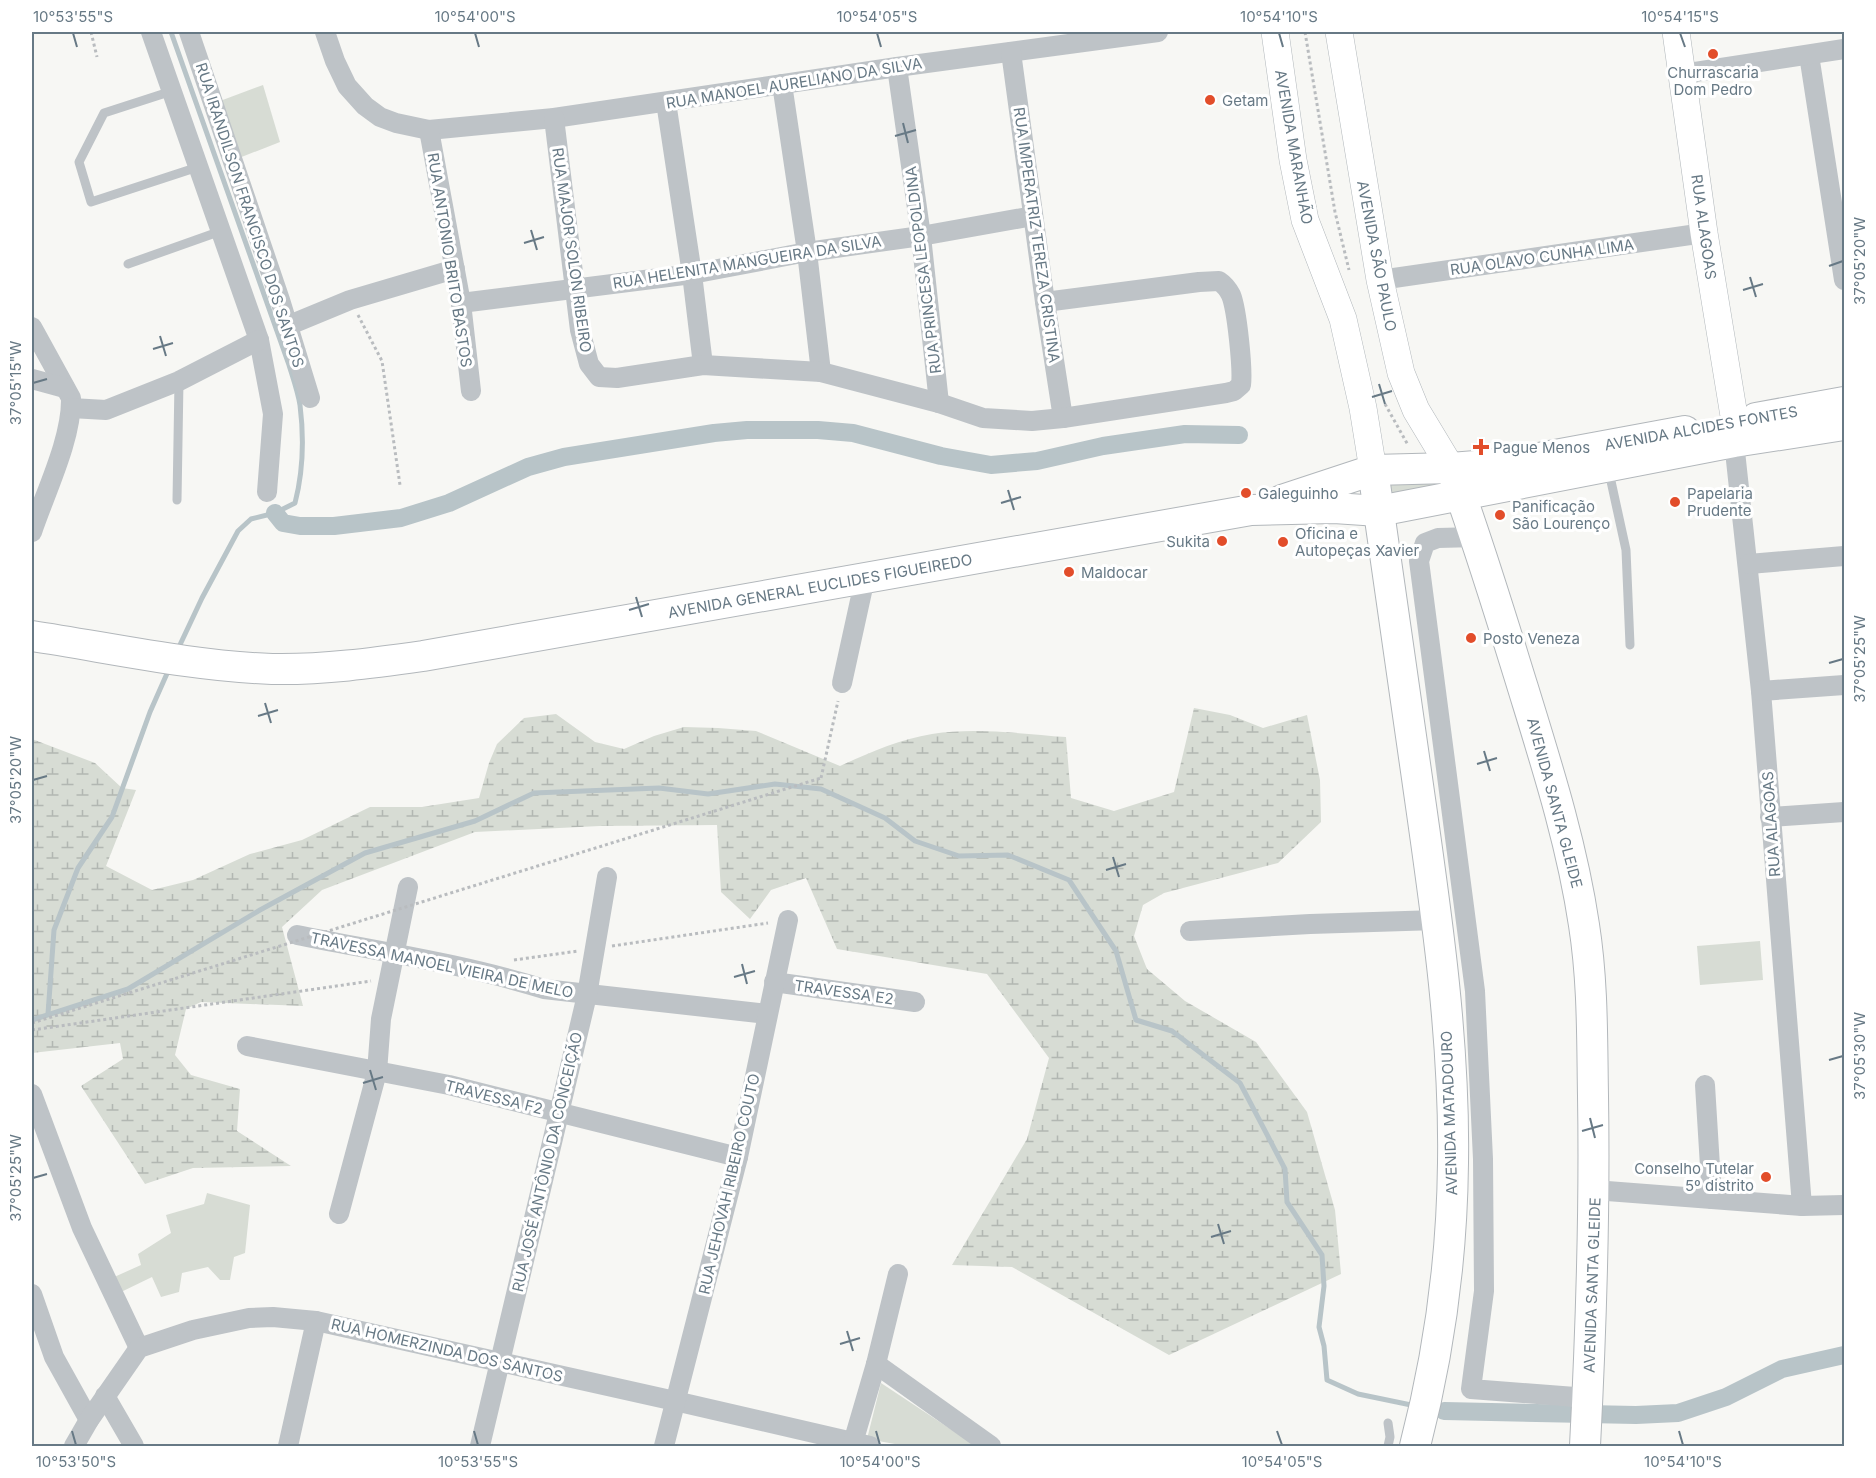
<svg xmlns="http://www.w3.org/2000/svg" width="1876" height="1478" font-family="Inter,sans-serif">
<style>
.green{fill:#d7dcd4}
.wetland{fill:url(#wetland-marsh)}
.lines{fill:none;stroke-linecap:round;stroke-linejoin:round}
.stream{stroke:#b8c4c8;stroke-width:5}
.canal{stroke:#b8c4c8;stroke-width:18}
.secondary-casing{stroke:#b1b7bb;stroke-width:28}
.primary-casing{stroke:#b2b7bb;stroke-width:32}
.path{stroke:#b9bcbf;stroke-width:3;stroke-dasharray:3 3;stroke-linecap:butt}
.lane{stroke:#bec3c7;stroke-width:9}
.street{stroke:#bec3c7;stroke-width:20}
.secondary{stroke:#fff;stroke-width:27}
.primary{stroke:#fff;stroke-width:30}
.path-bridge{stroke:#b9bcbf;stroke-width:3;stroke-dasharray:3 3;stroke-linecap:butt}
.ticks{fill:none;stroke:#677985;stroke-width:2}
.poi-dot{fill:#e24d2a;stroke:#fff;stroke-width:2}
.labels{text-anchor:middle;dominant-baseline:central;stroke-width:6;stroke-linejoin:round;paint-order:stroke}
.poi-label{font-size:15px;fill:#677985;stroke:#fff;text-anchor:start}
.street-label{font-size:15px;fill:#677985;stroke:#fff}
.neatline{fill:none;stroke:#677985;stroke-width:2}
.ticks-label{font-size:15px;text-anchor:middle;fill:#677985}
</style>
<defs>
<pattern id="wetland-marsh" width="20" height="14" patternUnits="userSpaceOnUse" patternTransform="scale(1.5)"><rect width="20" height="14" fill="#d7dcd4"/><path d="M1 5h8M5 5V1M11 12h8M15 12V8" fill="none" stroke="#b2b7b2"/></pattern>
</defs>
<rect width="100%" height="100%" fill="#f7f7f4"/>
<g class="green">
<path d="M263 85 280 142 239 158 220 101Z"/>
<path d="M1444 475 1447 488 1382 496 1380 478Z"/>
<path d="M1760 941 1763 980 1700 985 1697 946Z"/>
<path d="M207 1193 250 1205 245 1253 234 1257 230 1280H220L208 1267 182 1273 179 1292 161 1297 152 1277 119 1293 112 1278 141 1265 138 1254 171 1233 166 1215 204 1204Z"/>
<path d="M881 1383 976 1446H906L867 1439Z"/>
</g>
<path class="wetland" d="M1194 708 1230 715 1263 728 1307 715 1320 780 1321 822 1278 863 1164 893 1143 905 1134 936 1147 969 1185 1001 1256 1042 1307 1112 1335 1210 1341 1274 1169 1355 1012 1267 952 1265 1027 1139 1049 1058 987 974 837 949 806 878 771 890 750 919 721 892 717 825 600 826 475 832 322 890 282 927 303 1006 201 1002 186 1009 175 1055 191 1075 240 1089 237 1131 291 1166 193 1168 145 1184 81 1086 123 1059 120 1043 32 1053V739L95 763 122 788 136 790 106 866 152 890 193 880 250 854 302 840 370 807H422L479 798 489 763 497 744 524 718 556 714 595 742 624 749 654 736 684 727 718 728 756 731 840 766C869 753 900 739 932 734 976 727 1022 734 1066 737L1071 798 1114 811 1174 792Z"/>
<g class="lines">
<g class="stream">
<path d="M171 32 289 365C293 378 298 392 300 405 304 437 303 472 295 503L275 513 251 519 238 531 202 598 178 649"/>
<path d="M48 1014 54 930 78 868 112 817 150 712 169 669"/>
<path d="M32 1020 128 989 260 910 365 853 475 821 534 793 659 788 708 794 775 784 821 789 885 818 915 841 959 856 1008 855 1069 880 1116 951 1136 1020 1172 1031 1240 1083 1285 1169 1287 1202 1322 1255 1324 1286 1319 1327 1324 1346 1327 1380 1358 1394 1416 1406"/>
</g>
<g class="canal">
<path d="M275 513 283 523 300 526H334L401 518 449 503 528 467 564 457 714 433 747 430H818L853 433 941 456 991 465 1037 461 1103 446 1185 434 1239 435"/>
<path d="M1444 1411 1636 1415 1678 1413 1726 1397 1782 1369 1844 1355"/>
</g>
<g class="secondary-casing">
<g id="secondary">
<path d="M1275 32 1293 160 1305 220 1343 319 1363 408 1373 470"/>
<path d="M1339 32 1380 280 1401 373 1416 410 1451 468"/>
<path d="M1676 32 1704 233 1735 422"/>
</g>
</g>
<g class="primary-casing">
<g id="primary">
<path d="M1756 418 1844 402"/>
<path d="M1451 468C1478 541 1500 614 1523 688 1547 766 1572 844 1584 925 1593 982 1592 1039 1593 1096 1595 1213 1591 1330 1585 1446"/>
<path d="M1373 470C1388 572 1402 675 1417 778 1435 905 1455 1034 1453 1163 1452 1258 1439 1354 1415 1446"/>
<path d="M1282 500 1373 470 1451 468 1488 465 1528 460 1685 431"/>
<path d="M32 636C111 648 192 666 272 669 323 670 373 663 423 656L1251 510 1334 508 1379 511 1734 442 1844 425"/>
</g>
</g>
<g class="path">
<path d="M91 32 97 57"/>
<path d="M1305 32 1335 212 1349 270"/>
<path d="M358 315 382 361 400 485"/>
<path d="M1385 404 1408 445"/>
<path d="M821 778 838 701"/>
<path d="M612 946 768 923"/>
<path d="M514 960 578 951"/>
<path d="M32 1030 371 981"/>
</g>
<g class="lane">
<path d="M172 91 104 113 79 162 91 202 198 167"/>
<path d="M128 264 221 231"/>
<path d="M1609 472 1626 550 1630 645"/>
<path d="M177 500 179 381"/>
<path d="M1388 1446 1390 1437 1388 1423"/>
</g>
<g class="street">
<path d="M151 32 259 340 273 414 267 492"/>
<path d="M189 32 280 300 310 398"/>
<path d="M325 32 335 61 347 86 365 106 380 117 396 123 429 130 554 118 897 67 1158 32"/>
<path d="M1011 52 1045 302 1063 418"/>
<path d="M1809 55 1844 280"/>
<path d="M897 67 921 236 939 403"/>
<path d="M1682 74 1844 49"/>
<path d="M782 84 807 252 821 372"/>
<path d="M666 102 692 274 703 365"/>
<path d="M554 118 580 330 589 364 599 377 617 378 703 365 821 372 939 403 983 418 1032 421 1063 418 1226 393 1234 391 1241 385C1243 369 1237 310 1231 295 1228 289 1225 285 1219 281L1199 282 1045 302"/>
<path d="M429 130 461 303 471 391"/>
<path d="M1380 280 1704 233"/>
<path d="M461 303 692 274 807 252 921 236 1033 216"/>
<path d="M287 326 350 300 455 269"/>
<path d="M32 327 71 398C72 439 45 493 32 532"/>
<path d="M32 379 65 388"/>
<path d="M71 408 106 410 179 381 259 340"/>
<path d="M1734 442 1761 691 1802 1206"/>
<path d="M1476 537 1438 538 1425 543 1419 561 1475 991 1483 1159 1484 1291 1471 1389 1588 1398"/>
<path d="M1749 564 1844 556"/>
<path d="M842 683 865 578"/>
<path d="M1761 691 1844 685"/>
<path d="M1770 817 1844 812"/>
<path d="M1190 931 1310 924 1437 920"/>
<path d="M297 935C377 951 465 964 544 989L767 1014"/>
<path d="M774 982 915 1002"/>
<path d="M247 1046 449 1085 738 1157"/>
<path d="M1705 1085 1712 1199"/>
<path d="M32 1094 82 1228 139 1348"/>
<path d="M1594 1190 1802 1206 1844 1205"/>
<path d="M339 1214 377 1072 381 1019 408 887"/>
<path d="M32 1294 54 1357 89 1420"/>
<path d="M876 1364 991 1446"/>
<path d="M105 1396 134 1446"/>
<path d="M74 1446 89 1420 139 1348 193 1330 249 1318 273 1317 316 1321 675 1401 870 1446"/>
<path d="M288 1446 316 1321"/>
<path d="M480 1446 587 995 607 877"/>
<path d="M664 1446 738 1157 788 920"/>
<path d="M852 1446 876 1364 898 1274"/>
</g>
<use href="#secondary" class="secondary"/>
<use href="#primary" class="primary"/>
<path class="path-bridge" d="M32 1023 821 778"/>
</g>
<path class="ticks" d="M73 33 77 47M475 33 479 47M877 33 881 47M1279 33 1283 47M1680 33 1685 47M903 123 908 143M895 136 916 130M531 230 537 250M524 243 544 237M1829 266 1843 261M1750 277 1756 297M1743 290 1763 284M160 336 166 356M153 349 173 343M33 383 47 379M1379 384 1385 404M1372 397 1392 391M1008 490 1014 510M1001 503 1021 497M636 597 642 617M629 610 649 604M1829 663 1843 659M265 703 271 723M258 716 278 710M1484 751 1490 771M1477 764 1497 758M33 780 47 776M1113 857 1119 877M1106 870 1126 864M742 964 747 984M734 977 755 971M1829 1060 1843 1056M370 1070 376 1090M363 1083 383 1077M1590 1118 1595 1138M1582 1131 1603 1125M33 1178 47 1174M1218 1224 1224 1244M1211 1237 1231 1231M847 1331 853 1351M840 1344 860 1338M72 1431 76 1445M474 1431 478 1445M876 1431 880 1445M1277 1431 1282 1445M1679 1431 1683 1445"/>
<g class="poi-dot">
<circle cx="1713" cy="54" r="6"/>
<circle cx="1210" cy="100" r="6"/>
<path d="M1478 438h6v6h6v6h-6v6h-6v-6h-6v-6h6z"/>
<circle cx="1246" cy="493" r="6"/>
<circle cx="1675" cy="502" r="6"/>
<circle cx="1500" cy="515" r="6"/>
<circle cx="1222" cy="541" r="6"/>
<circle cx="1283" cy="542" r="6"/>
<circle cx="1069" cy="572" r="6"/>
<circle cx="1471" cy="638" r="6"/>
<circle cx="1766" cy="1177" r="6"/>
</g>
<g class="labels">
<g class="poi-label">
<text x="1713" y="72" text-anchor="middle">Churrascaria<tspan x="1713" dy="17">Dom Pedro</tspan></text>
<text x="1222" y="100">Getam</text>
<text x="1493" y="447">Pague Menos</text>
<text x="1258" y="493">Galeguinho</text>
<text x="1687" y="493">Papelaria<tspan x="1687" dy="17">Prudente</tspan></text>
<text x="1512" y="506">Panificação<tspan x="1512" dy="17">São Lourenço</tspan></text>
<text x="1295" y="533">Oficina e<tspan x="1295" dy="17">Autopeças Xavier</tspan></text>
<text x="1210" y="541" text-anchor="end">Sukita</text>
<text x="1081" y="572">Maldocar</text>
<text x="1483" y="638">Posto Veneza</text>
<text x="1754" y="1168" text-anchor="end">Conselho Tutelar<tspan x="1754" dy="17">5º distrito</tspan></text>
</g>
<g class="street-label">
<text transform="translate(794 83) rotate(-9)">RUA MANOEL AURELIANO DA SILVA</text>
<text transform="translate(1294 147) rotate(80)">AVENIDA MARANHÃO</text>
<text transform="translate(250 215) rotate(72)">RUA IRANDILSON FRANCISCO DOS SANTOS</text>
<text transform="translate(1704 227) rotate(82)">RUA ALAGOAS</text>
<text transform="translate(1037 235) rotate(82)">RUA IMPERATRIZ TEREZA CRISTINA</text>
<text transform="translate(572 250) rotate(82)">RUA MAJOR SOLON RIBEIRO</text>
<text transform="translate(1377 256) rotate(79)">AVENIDA SÃO PAULO</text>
<text transform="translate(1542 257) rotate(-8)">RUA OLAVO CUNHA LIMA</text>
<text transform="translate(450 260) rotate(81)">RUA ANTONIO BRITO BASTOS</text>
<text transform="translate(747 262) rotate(-9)">RUA HELENITA MANGUEIRA DA SILVA</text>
<text transform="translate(923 270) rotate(-97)">RUA PRINCESA LEOPOLDINA</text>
<text transform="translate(1701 428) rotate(-10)">AVENIDA ALCIDES FONTES</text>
<text transform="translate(820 586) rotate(-10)">AVENIDA GENERAL EUCLIDES FIGUEIREDO</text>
<text transform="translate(1555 803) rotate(75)">AVENIDA SANTA GLEIDE</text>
<text transform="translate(1771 824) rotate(-94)">RUA ALAGOAS</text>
<text transform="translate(442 965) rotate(12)">TRAVESSA MANOEL VIEIRA DE MELO</text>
<text transform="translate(844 992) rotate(8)">TRAVESSA E2</text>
<text transform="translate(494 1097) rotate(14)">TRAVESSA F2</text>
<text transform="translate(1449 1113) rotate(-92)">AVENIDA MATADOURO</text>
<text transform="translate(547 1162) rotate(-77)">RUA JOSÉ ANTÔNIO DA CONCEIÇÃO</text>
<text transform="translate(729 1184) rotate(-77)">RUA JEHOVAH RIBEIRO COUTO</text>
<text transform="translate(1592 1285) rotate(-88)">AVENIDA SANTA GLEIDE</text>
<text transform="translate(447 1350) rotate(13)">RUA HOMERZINDA DOS SANTOS</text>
</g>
</g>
<rect width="1876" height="1478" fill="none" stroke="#ffffff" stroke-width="66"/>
<rect x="33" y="33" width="1810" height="1412" class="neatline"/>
<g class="ticks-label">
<text x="73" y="22">10°53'55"S</text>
<text x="475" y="22">10°54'00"S</text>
<text x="877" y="22">10°54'05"S</text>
<text x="1279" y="22">10°54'10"S</text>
<text x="1680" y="22">10°54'15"S</text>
<text transform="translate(1860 261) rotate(-90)" y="5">37°05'20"W</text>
<text transform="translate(16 383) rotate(-90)" y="5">37°05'15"W</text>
<text transform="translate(1860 659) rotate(-90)" y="5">37°05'25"W</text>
<text transform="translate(16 780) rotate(-90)" y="5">37°05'20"W</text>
<text transform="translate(1860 1056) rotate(-90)" y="5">37°05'30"W</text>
<text transform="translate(16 1178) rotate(-90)" y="5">37°05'25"W</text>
<text x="76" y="1467">10°53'50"S</text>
<text x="478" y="1467">10°53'55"S</text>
<text x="880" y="1467">10°54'00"S</text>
<text x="1282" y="1467">10°54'05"S</text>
<text x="1683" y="1467">10°54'10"S</text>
</g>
</svg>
